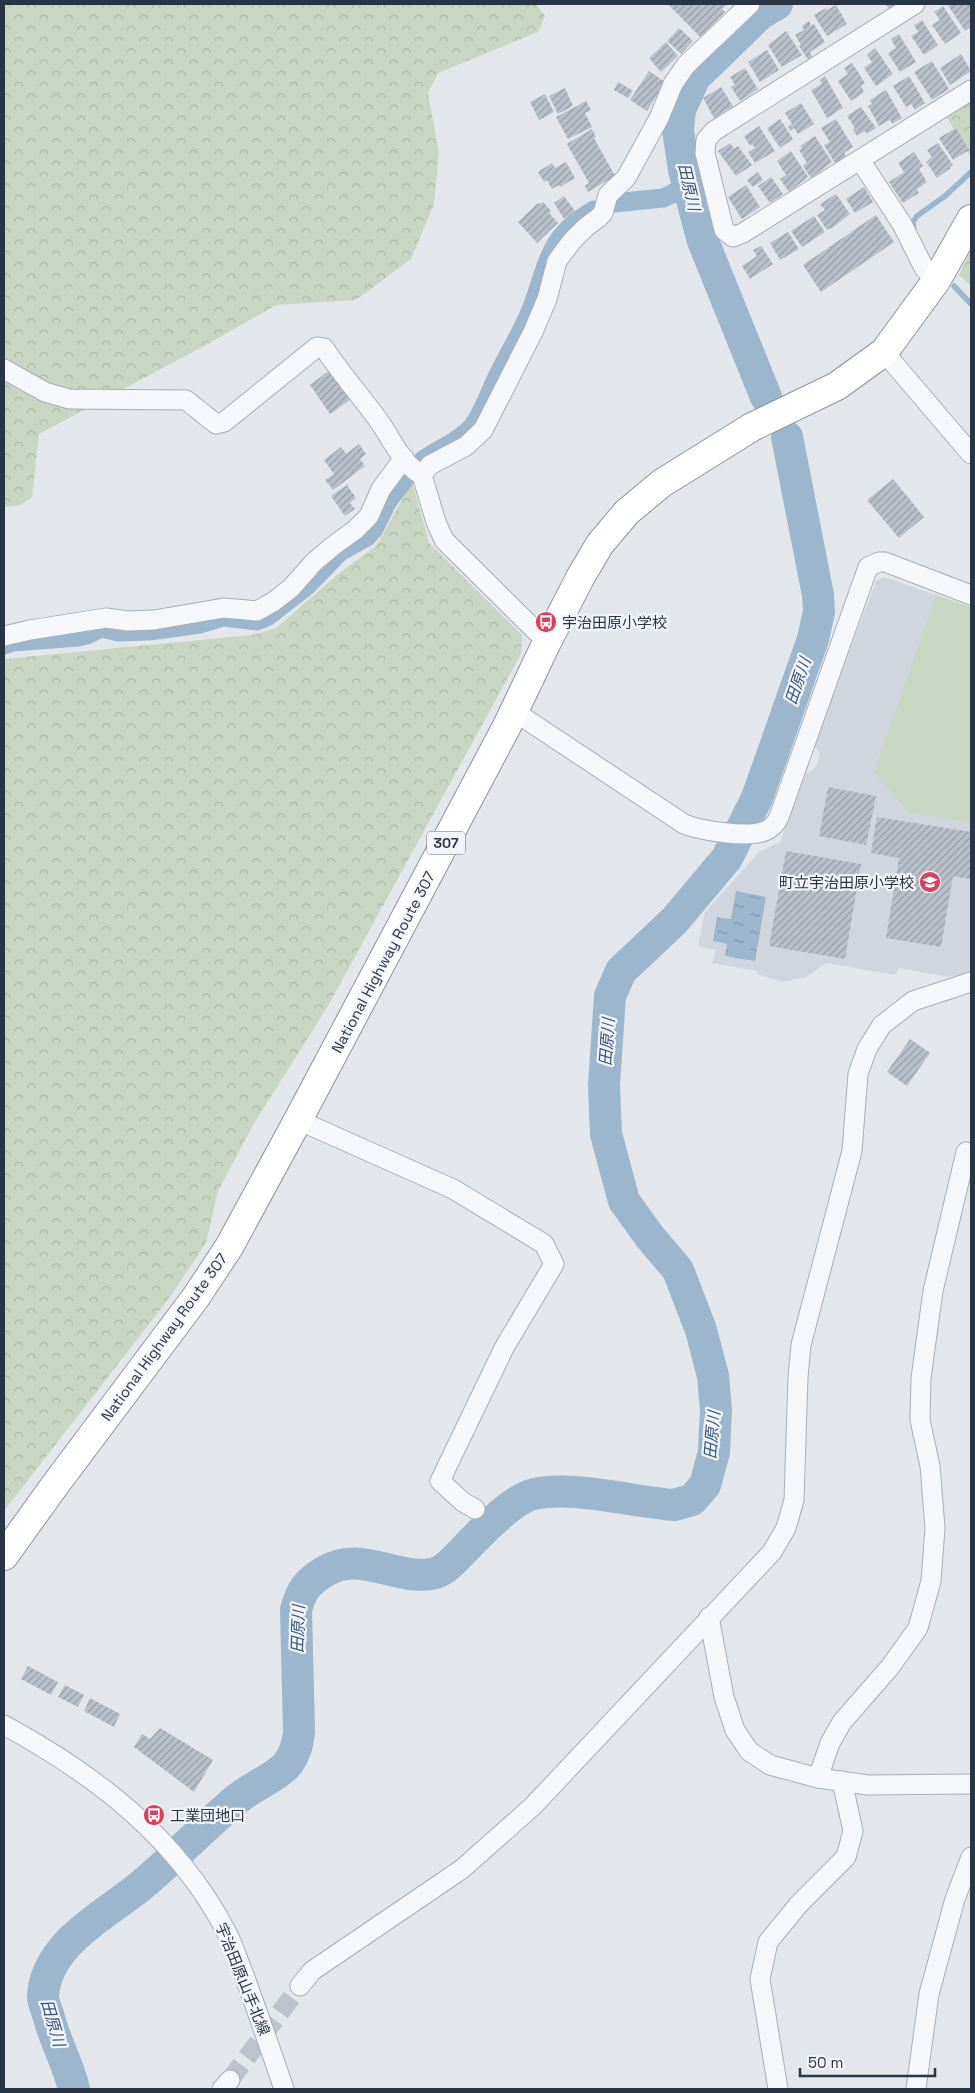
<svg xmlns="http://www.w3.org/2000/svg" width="975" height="2093" font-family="'Space Grotesk','Noto Sans JP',sans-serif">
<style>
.built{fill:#d1d6de}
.forest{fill:url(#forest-crowns)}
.pitch{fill:#c9d6c3}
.water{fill:url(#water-ripples)}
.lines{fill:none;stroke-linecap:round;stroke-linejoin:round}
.stream{stroke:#9cb6cd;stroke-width:5.5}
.canal{stroke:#9cb6cd;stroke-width:19}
.river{stroke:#9cb6cd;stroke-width:32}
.building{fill:url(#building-hatch)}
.minor-tunnel{stroke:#bec3cb;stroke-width:19;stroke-dasharray:19 9;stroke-linecap:butt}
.minor-casing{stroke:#a7aeb7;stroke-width:21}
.highway-casing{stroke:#8994a3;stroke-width:30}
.minor{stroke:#f6f7fa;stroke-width:19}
.highway{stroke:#fff;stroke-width:28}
.labels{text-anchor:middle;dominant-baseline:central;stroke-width:4.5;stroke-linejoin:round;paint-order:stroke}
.shield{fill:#f3f5f9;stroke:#666e7b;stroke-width:1}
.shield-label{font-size:14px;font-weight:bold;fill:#293445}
.poi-label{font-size:15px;fill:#293445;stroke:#f3f5f9;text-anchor:start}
.street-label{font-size:15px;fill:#293445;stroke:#f3f5f9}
.water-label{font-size:16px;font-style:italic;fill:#31557c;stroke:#f3f5f9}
</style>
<defs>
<pattern id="forest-crowns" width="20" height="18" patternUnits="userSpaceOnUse" patternTransform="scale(1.25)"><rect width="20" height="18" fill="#c9d6c3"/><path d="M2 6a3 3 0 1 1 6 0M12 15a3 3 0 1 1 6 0" fill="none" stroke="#adb8a9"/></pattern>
<pattern id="water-ripples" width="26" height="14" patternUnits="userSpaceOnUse" patternTransform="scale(1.25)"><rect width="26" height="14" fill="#9cb6cd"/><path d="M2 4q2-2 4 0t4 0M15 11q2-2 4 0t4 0" fill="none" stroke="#7f95a8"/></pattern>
<pattern id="building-hatch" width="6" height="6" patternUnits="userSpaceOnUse" patternTransform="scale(1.25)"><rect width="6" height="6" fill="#bac0ca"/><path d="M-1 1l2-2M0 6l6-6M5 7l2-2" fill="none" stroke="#979da6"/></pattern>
</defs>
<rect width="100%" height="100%" fill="#e3e7ec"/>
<path class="built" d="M884 577 971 607V973L948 977 899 968 895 975 827 963 806 977 783 982 757 974V971L712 963 716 950 698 946 705 912 759 852 780 842 805 775 815 768 817 764 820 753 814 746 876 581Z"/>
<g class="forest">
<path d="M4 4H536L545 16 538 32 438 73 428 93 439 153 434 204 411 259 356 300 276 305 206 345 39 434 32 497 20 505 4 507Z"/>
<path d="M971 102V153L969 155 945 114Z"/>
<path d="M971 249V286L959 275Z"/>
<path d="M411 483 414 488 429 543 522 635 521 654 328 1006 253 1125 218 1191 206 1243 170 1297 4 1511V659L252 635 276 628 337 575 377 545Z"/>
</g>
<path class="pitch" d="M936 595 971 607V823L908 812 874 772Z"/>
<path class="water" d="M736 891 766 897 755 961 725 956 727 944 713 941 717 917 731 919Z"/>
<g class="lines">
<g class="stream">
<path d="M914 233 913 222 917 216 945 196 971 172"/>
<path d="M954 286 971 304"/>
</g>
<g class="canal">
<path d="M614 203 663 198 672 194 687 184"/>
<path d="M422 461C438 449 459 442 472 427 483 413 490 391 498 375 509 352 523 331 532 307 549 262 548 236 594 210"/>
<path d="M4 645 13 642 78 637 87 635 101 628 118 632 149 631 200 624 224 617 257 621 267 617 308 585 340 552 367 537 374 529 388 501 405 479"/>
</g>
<g class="river">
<path d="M766 397 703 241 684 170 678 130 680 110 695 77 760 14 777 4"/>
<path d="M74 2089C68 2063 54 2040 48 2014 46 2009 43 2002 43 1996 46 1942 108 1914 143 1884 175 1857 204 1827 236 1800 264 1776 295 1777 299 1732L296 1610C301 1591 306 1583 324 1572 360 1549 394 1580 431 1574 444 1572 452 1562 461 1553 477 1536 512 1499 534 1494 572 1485 633 1502 674 1505L692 1500 705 1485 714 1452 716 1410 713 1376 701 1330 678 1270 650 1237 624 1201 606 1134 604 1085 610 996 621 971 675 920 727 858 757 798 813 639 819 612 818 595 787 437"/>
</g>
</g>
<g class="building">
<path d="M668 4H727L722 9 725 12 700 37Z"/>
<path d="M886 4H896L889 9Z"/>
<path d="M947 4H971V27L965 31Z"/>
<path d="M836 5 847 24 827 36 814 15 826 8 827 10Z"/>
<path d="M943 6 961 33 945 44 932 25 940 20 934 12Z"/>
<path d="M922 20 938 45 924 55 911 36 918 32 914 25Z"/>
<path d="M809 21 811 25 814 24 825 42 810 52 813 58 809 61 799 46 801 45 795 35 804 30 802 26Z"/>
<path d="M679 28 693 41 681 54 667 41Z"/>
<path d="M786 31 802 55 782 67 768 45Z"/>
<path d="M899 34 916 62 900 72 888 53 896 48 891 39Z"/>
<path d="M666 42 678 56 661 72 649 58Z"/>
<path d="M875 48 893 74 876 86 864 68 872 62 867 55Z"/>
<path d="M767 50 779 70 760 82 748 62Z"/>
<path d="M961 54 971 71 950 85 940 68Z"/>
<path d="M932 61 949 89 932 100 914 72Z"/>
<path d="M852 63 865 83 861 86 864 92 851 101 838 81 848 74 844 68Z"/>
<path d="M745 68 758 89 740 101 731 87 735 85 730 77Z"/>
<path d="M649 71 665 82 647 111 630 100Z"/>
<path d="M825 76 843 108 827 118 811 90 822 84 820 80Z"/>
<path d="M909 76 925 103 915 110 911 104 906 107 893 86Z"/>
<path d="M618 82 633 91 628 98 614 90Z"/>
<path d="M721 87 733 106 714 118 703 98Z"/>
<path d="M565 88 573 106 558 114 549 96Z"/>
<path d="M886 90 902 118 892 124 890 120 879 126 868 106 872 104 870 100Z"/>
<path d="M545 94 554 112 539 120 530 102Z"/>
<path d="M586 101 591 110 585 113 592 127 568 139 556 117Z"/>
<path d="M801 103 814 124 798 134 794 128 790 131 788 127 792 124 785 113Z"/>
<path d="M861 107 876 128 867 134 865 131 857 136 853 130 855 128 847 116Z"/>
<path d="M780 119 793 139 780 148 767 128Z"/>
<path d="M836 119 853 147 844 153 846 156 835 163 824 145 830 142 821 128Z"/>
<path d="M759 126 775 151 755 163 748 152 755 148 752 144 750 146 744 136Z"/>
<path d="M956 128 969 150 953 160 939 138Z"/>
<path d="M592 129 596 137 594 138 615 176 588 192 585 186 589 183 567 144Z"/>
<path d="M815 136 832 162 811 178 803 166 807 163 799 150 802 148 800 146Z"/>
<path d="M730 143 734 149 738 146 752 165 736 176 718 151Z"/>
<path d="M938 143 953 165 950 167 951 168 937 178 926 162 932 157 927 150Z"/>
<path d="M791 151 808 177 789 192 780 179 786 175 777 161Z"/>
<path d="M914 152 923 166 919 169 927 182 917 189 919 193 903 203 889 182 904 172 898 163Z"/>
<path d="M566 162 575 178 560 187 559 185 552 189 547 180 544 182 538 172 552 163 555 168Z"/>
<path d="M758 172 763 180 753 187 747 180Z"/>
<path d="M771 177 783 194 770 203 758 186Z"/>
<path d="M746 185 760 207 742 219 728 197Z"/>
<path d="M864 187 873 202 855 213 846 199Z"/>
<path d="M836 194 850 214 831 229 830 228 827 230 817 215 825 210 820 204Z"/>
<path d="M564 196 575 211 564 219 554 203Z"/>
<path d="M543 202 551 211 549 213 558 223 537 243 518 222 538 203 540 204Z"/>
<path d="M876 215 894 242 821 292 803 265Z"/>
<path d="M814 216 825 232 802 247 791 231Z"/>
<path d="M788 232 799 249 780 260 770 243Z"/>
<path d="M761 246 773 264 750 279 742 266 757 256 753 250Z"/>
<path d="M330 370 351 399 330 414 310 385Z"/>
<path d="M359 444 366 454 360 459 365 466 333 490 325 480 334 474 324 460 341 447 346 454Z"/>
<path d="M893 479 924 517 899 538 867 500Z"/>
<path d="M347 485 356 498 350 503 355 509 345 516 331 496Z"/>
<path d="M828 787 876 796 866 845 819 836Z"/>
<path d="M877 817 971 832 970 879 953 876 941 947 886 938 899 858 871 853Z"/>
<path d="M786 851 861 864 845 959 769 946Z"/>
<path d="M910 1039 930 1053 907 1086 887 1072Z"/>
<path d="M28 1666 58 1682 51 1695 21 1679Z"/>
<path d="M65 1685 84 1695 78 1707 58 1697Z"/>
<path d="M90 1698 120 1714 114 1727 84 1711Z"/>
<path d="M160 1728 213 1760 194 1792 134 1747 142 1734 150 1739Z"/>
</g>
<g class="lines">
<path class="minor-tunnel" d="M230 2080 300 1986"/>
<g class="minor-casing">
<g id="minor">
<path d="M915 4 714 131 706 140 705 153 724 230 733 237 743 233 971 90"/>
<path d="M860 160 902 224 924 268 936 281"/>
<path d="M884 352 971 454"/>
<path d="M4 369 45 392 69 399 186 400 216 424 224 422 317 347 324 348C340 372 359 394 376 417 391 436 400 463 422 475L436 522 444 540 547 642"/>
<path d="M422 475 430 465 466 446 483 430 533 332 547 299 557 261 572 241 586 227 598 218 603 213 608 195 626 178 659 118 673 84 686 65 750 4"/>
<path d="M4 636 30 630 106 618 128 621 154 620 224 608 257 611 273 602 291 588 314 562 333 546 355 530 369 516 381 489 404 458"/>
<path d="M515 712 684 824C701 831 748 838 765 831 772 828 776 824 779 817L868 567 879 562H885L971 595"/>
<path d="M298 1120 453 1189 544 1244 554 1264 504 1348 440 1481 463 1502 475 1509"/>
<path d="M709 1617 724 1697 735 1730 749 1751 770 1765 818 1778 868 1785 971 1784"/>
<path d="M4 1725C96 1775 178 1838 227 1933 234 1946 238 1961 244 1975 258 2013 271 2051 284 2089"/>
<path d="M818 1778 830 1743 842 1722 890 1667 918 1628 931 1581 935 1528 930 1466 920 1420 921 1378 933 1291 966 1152"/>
<path d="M300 1986 312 1971 462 1869 533 1806 772 1552 786 1528 794 1500 798 1377 801 1345 852 1151 858 1074 867 1049 882 1025 913 1001 971 982"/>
<path d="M222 2089 230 2080"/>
<path d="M778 2089 760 1979 768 1942 799 1904 846 1857 853 1831 842 1781"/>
<path d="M916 2089 929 1994 955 1899 971 1857"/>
</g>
</g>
<g class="highway-casing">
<path id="highway" d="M4 1556 55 1485 196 1297 229 1247 298 1120 507 726 547 642 581 576 600 544 627 512 662 483 752 427 837 386 884 352 936 281 971 219"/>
</g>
<use href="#minor" class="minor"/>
<use href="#highway" class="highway"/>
</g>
<defs>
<g id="bus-disc" transform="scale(1.125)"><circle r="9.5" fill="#d6425d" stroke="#f3f5f9"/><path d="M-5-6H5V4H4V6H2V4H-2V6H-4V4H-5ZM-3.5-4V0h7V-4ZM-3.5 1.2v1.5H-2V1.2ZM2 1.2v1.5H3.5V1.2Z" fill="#fff"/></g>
<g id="school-disc" transform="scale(1.125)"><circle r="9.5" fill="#d6425d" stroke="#f3f5f9"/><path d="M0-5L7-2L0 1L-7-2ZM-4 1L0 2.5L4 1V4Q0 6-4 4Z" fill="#fff"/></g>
</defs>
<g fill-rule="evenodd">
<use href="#bus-disc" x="546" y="622"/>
<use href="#school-disc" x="930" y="882"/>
<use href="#bus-disc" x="154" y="1815"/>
</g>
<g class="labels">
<rect class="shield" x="427" y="831.5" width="38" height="23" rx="4"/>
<g class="shield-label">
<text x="446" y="843">307</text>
</g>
<g class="poi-label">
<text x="562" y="622">宇治田原小学校</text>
<text x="914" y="882" text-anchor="end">町立宇治田原小学校</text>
<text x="170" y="1815">工業団地口</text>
</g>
<g class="street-label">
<text transform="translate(383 962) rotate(-62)">National Highway Route 307</text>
<text transform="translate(164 1337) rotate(-54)">National Highway Route 307</text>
<text transform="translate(243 1979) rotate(68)">宇治田原山手北線</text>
</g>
<g class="water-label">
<text transform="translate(689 187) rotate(77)">田原川</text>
<text transform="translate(798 681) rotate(-71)">田原川</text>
<text transform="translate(607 1042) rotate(-86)">田原川</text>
<text transform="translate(712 1435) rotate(-85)">田原川</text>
<text transform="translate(298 1629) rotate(-88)">田原川</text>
<text transform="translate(53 2023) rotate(74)">田原川</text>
</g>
</g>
<rect width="975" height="2093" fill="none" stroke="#293445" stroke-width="10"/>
<path d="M800 2068v8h135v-8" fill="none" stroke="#293445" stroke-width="2.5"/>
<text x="808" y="2068" font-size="15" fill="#293445" stroke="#f3f5f9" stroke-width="4" paint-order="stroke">50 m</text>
</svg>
